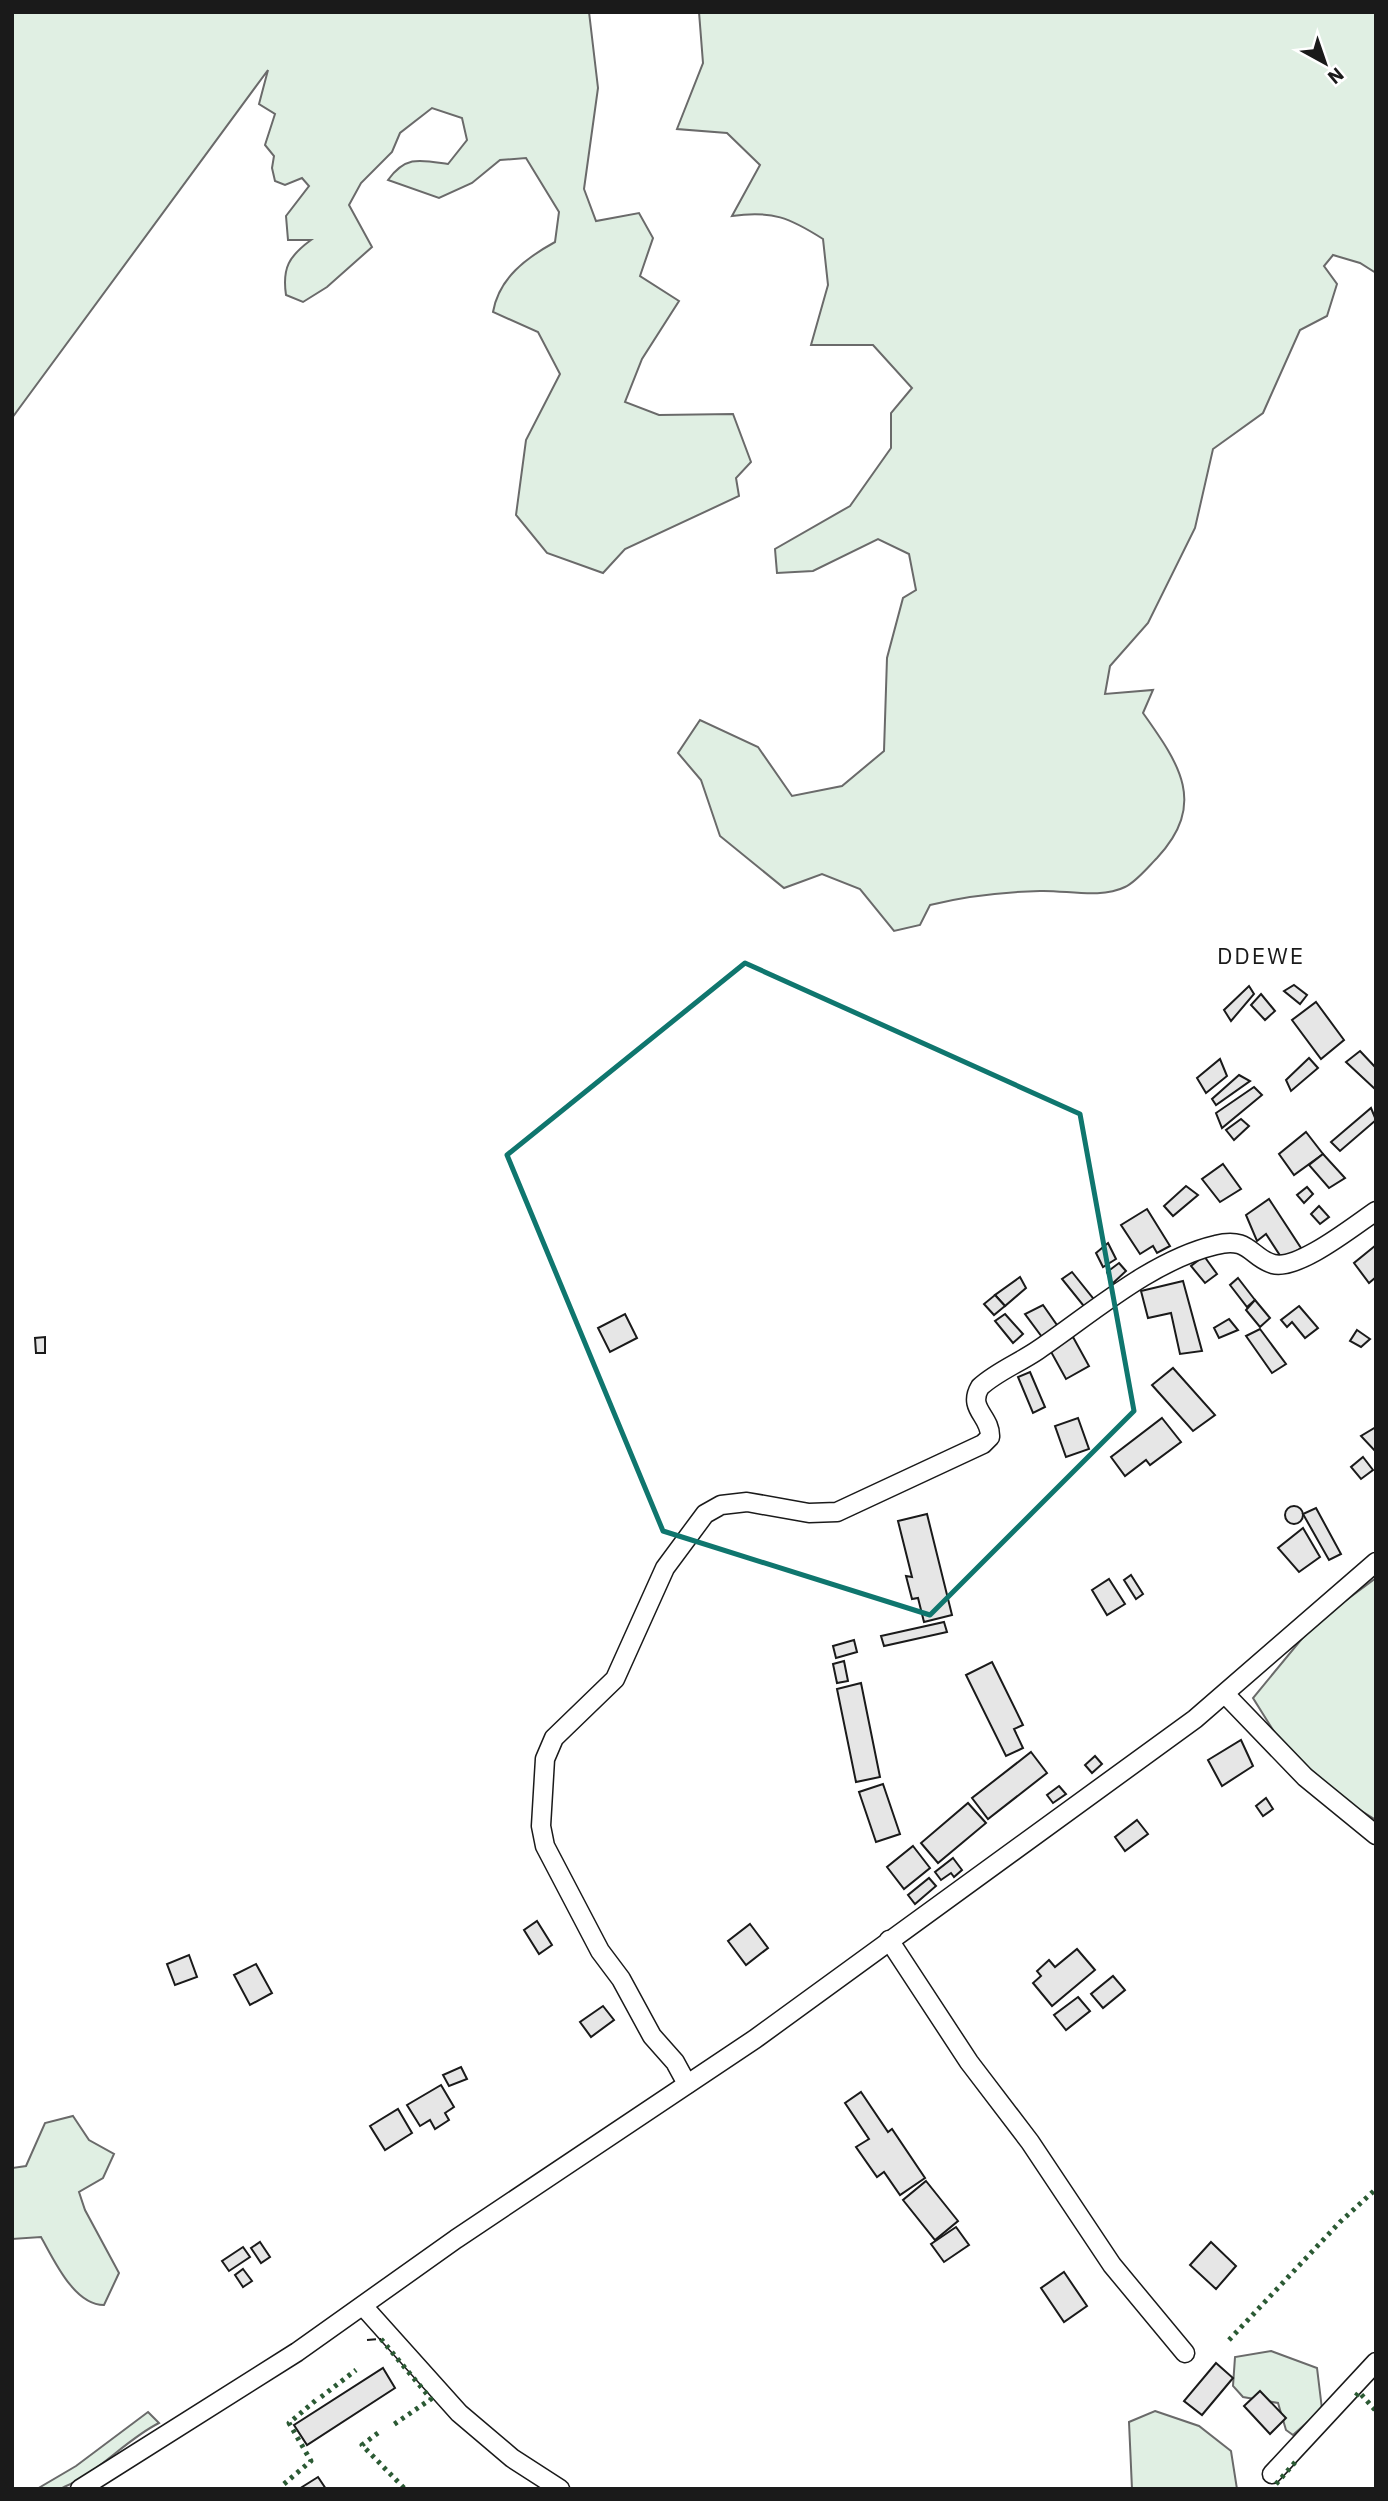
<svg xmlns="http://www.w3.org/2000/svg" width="1388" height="2501" font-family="'IBM Plex Sans',sans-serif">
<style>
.green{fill:#e0efe3;stroke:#6a6a6a;stroke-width:2}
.building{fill:#e6e6e6;stroke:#1a1a1a;stroke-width:2}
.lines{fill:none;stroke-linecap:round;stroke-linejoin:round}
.street-casing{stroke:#1a1a1a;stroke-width:21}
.street{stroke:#fff;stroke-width:18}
.hedge{stroke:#2b5a34;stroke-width:5;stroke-dasharray:3.5 5;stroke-linecap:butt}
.fence{stroke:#1a1a1a;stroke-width:2;stroke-dasharray:9 3.5;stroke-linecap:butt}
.marked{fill:none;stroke:#0f766e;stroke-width:5;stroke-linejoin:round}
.labels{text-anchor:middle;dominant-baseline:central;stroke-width:5;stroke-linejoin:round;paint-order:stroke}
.quarter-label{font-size:23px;letter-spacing:2px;fill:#1a1a1a;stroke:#fff}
</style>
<rect width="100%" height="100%" fill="#fff"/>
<g class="green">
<path d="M12 12H589L598 88 584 189 596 221 639 213 653 238 640 276 679 301 642 359 625 402 659 415 733 414 751 462 736 478 739 496 625 549 603 573 547 553 516 515 526 440 560 374 538 332 493 312C499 278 526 258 555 242L559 212 526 158 500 160 472 183 439 198 388 180C406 155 421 160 448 164L467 140 462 118 432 108 400 133 392 152 361 183 349 205 372 247 327 287 303 302 286 295C282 268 289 256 311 240H288L286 216 309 186 302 178 285 185 275 181 272 168 274 156 265 145 275 114 259 104 268 70 12 418Z"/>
<path d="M699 12H1376V273L1360 263 1333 255 1324 266 1337 284 1327 316 1300 330 1263 413 1213 449 1195 528 1148 623 1110 666 1105 694 1153 690 1143 713C1180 765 1207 804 1157 858 1148 867 1136 882 1125 887 1101 899 1066 890 1040 891 1003 892 966 896 930 905L920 925 894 931 860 889 822 874 784 888 720 836 701 780 678 753 700 720 758 747 792 796 842 786 884 751 887 658 903 598 916 590 909 554 878 539 813 571 777 573 775 549 850 506 891 448V413L912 388 873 345H811L828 285 823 239C790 218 772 210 732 216L760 165 727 133 677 129 703 63Z"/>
<path d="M1376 1578V1820L1318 1784 1278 1738 1253 1698 1314 1624Z"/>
<path d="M73 2116 89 2140 114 2154 103 2178 79 2192 85 2210 119 2273 104 2305C74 2305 54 2260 41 2237L12 2239V2168L26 2166 45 2123Z"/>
<path d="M1271 2351 1317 2368 1322 2409 1293 2435 1286 2430 1278 2403 1243 2397 1233 2386 1235 2357Z"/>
<path d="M1155 2411 1199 2426 1231 2451 1237 2489H1132L1129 2422Z"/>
<path d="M148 2412 159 2423C125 2440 100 2472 64 2487 57 2491 45 2489 37 2489L76 2466Z"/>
</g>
<g class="building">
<path d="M1294 985 1307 995 1300 1004 1284 991Z"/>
<path d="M1249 986 1254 994 1231 1021 1224 1010Z"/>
<path d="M1261 994 1275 1011 1265 1020 1251 1005Z"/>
<path d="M1316 1002 1344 1040 1321 1059 1292 1020Z"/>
<path d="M1360 1051 1376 1068V1090L1346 1062Z"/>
<path d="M1309 1058 1318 1068 1291 1091 1286 1080Z"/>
<path d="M1220 1059 1227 1076 1206 1093 1197 1078Z"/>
<path d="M1239 1075 1250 1081 1216 1105 1212 1099Z"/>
<path d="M1254 1087 1262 1095 1222 1128 1216 1113Z"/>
<path d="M1371 1108 1376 1120 1340 1151 1331 1142Z"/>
<path d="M1241 1119 1249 1126 1234 1140 1226 1130Z"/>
<path d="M1306 1132 1323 1154 1294 1175 1279 1154Z"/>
<path d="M1323 1154 1345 1178 1329 1188 1309 1165Z"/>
<path d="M1223 1164 1241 1189 1220 1202 1202 1179Z"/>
<path d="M1186 1186 1198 1195 1173 1216 1164 1206Z"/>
<path d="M1307 1187 1313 1194 1304 1203 1297 1195Z"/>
<path d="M1269 1199 1301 1248 1283 1260 1266 1234 1257 1241 1246 1215Z"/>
<path d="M1319 1206 1329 1217 1320 1224 1311 1214Z"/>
<path d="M1147 1209 1170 1246 1157 1253 1153 1246 1140 1254 1121 1225Z"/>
<path d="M1108 1243 1116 1259 1103 1267 1096 1253Z"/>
<path d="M1376 1245V1277L1369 1283 1354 1263Z"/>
<path d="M1204 1256 1217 1274 1205 1283 1191 1266Z"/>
<path d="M1119 1263 1126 1271 1112 1284 1107 1272Z"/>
<path d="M1072 1272 1096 1302 1087 1310 1062 1279Z"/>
<path d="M1020 1277 1026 1288 1005 1306 995 1295Z"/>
<path d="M1238 1278 1255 1300 1247 1307 1230 1285Z"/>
<path d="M1183 1281 1202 1351 1180 1354 1171 1313 1148 1318 1141 1291Z"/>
<path d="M995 1295 1005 1306 994 1315 984 1304Z"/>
<path d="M1255 1300 1270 1318 1260 1327 1246 1310Z"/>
<path d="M1043 1305 1059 1328 1042 1337 1025 1314Z"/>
<path d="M1299 1306 1318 1328 1305 1338 1292 1322 1287 1327 1281 1320Z"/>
<path d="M625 1314 637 1338 610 1352 598 1328Z"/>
<path d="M1005 1314 1023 1334 1013 1343 995 1321Z"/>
<path d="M1229 1319 1238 1330 1219 1338 1214 1328Z"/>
<path d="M1260 1329 1286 1364 1272 1373 1246 1336Z"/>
<path d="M1357 1330 1370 1339 1361 1347 1350 1341Z"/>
<path d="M45 1337V1353H36L35 1338Z"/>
<path d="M1073 1337 1089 1366 1066 1379 1050 1350Z"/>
<path d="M1173 1368 1215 1415 1193 1431 1152 1385Z"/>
<path d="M1030 1372 1045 1407 1033 1413 1018 1377Z"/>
<path d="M1078 1418 1089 1449 1066 1457 1055 1426Z"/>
<path d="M1162 1418 1181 1442 1150 1465 1146 1460 1125 1476 1111 1457Z"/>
<path d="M1376 1427V1452L1361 1436Z"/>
<path d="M1363 1457 1373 1470 1361 1479 1351 1467Z"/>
<circle cx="1294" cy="1515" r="9"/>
<path d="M1316 1508 1341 1554 1329 1560 1303 1514Z"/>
<path d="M927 1514 952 1615 924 1622 918 1598 912 1599 906 1576 912 1577 898 1521Z"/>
<path d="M1303 1528 1320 1557 1299 1572 1278 1548Z"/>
<path d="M1131 1575 1143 1594 1136 1599 1124 1580Z"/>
<path d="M1109 1579 1125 1604 1107 1615 1092 1590Z"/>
<path d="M944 1622 947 1632 884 1646 881 1636Z"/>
<path d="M854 1640 857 1652 836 1658 833 1646Z"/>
<path d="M844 1661 848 1681 837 1683 833 1664Z"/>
<path d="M992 1662 1023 1725 1014 1729 1023 1748 1006 1756 966 1675Z"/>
<path d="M861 1683 880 1777 856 1782 837 1689Z"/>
<path d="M1241 1740 1253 1766 1222 1786 1208 1760Z"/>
<path d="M1031 1752 1047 1773 988 1819 972 1798Z"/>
<path d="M1095 1756 1102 1764 1092 1773 1085 1765Z"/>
<path d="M883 1784 900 1834 876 1842 859 1792Z"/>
<path d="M1059 1786 1066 1794 1053 1803 1047 1795Z"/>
<path d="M1266 1798 1273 1809 1263 1816 1256 1806Z"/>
<path d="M968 1803 986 1823 938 1863 921 1843Z"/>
<path d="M1137 1820 1148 1834 1125 1851 1115 1837Z"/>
<path d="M913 1846 930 1868 904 1889 887 1867Z"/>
<path d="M953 1858 962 1870 954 1877 951 1873 941 1880 935 1872Z"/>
<path d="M929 1878 936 1886 915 1904 908 1895Z"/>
<path d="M537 1921 552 1945 539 1954 524 1930Z"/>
<path d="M750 1924 768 1948 746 1965 728 1941Z"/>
<path d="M1077 1949 1095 1970 1052 2006 1033 1983 1041 1976 1037 1971 1049 1960 1055 1967Z"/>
<path d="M189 1955 197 1977 175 1985 167 1964Z"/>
<path d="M256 1964 272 1993 250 2005 234 1975Z"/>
<path d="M1113 1976 1125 1990 1103 2008 1091 1994Z"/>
<path d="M1078 1997 1090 2011 1066 2030 1054 2015Z"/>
<path d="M603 2006 614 2020 591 2037 580 2022Z"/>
<path d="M461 2067 467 2079 449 2086 443 2075Z"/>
<path d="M441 2085 454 2107 445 2113 449 2120 435 2129 430 2120 420 2126 407 2105Z"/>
<path d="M861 2092 888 2132 892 2129 925 2178 900 2195 884 2172 877 2177 856 2147 869 2139 845 2103Z"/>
<path d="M398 2109 412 2133 385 2150 370 2126Z"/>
<path d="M926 2181 958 2221 935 2240 903 2200Z"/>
<path d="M956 2227 969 2245 944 2262 931 2244Z"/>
<path d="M260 2242 270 2257 261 2263 251 2248Z"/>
<path d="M1211 2242 1236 2266 1216 2289 1190 2265Z"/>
<path d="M243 2247 250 2257 229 2271 222 2261Z"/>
<path d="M243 2269 252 2281 243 2287 235 2275Z"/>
<path d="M1064 2272 1087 2306 1064 2322 1041 2288Z"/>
<path d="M1216 2363 1233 2378 1202 2415 1184 2401Z"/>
<path d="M383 2368 395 2388 307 2445 294 2425Z"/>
<path d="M1260 2391 1286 2418 1270 2434 1244 2406Z"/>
<path d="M318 2477 326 2489H299Z"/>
</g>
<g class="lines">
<g class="street-casing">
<g id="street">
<path d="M1226 1695 1305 1777 1376 1835"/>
<path d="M889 1940 969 2062 1030 2142 1112 2265 1185 2353"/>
<path d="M687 2084 675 2062 652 2036 621 1979 600 1951 545 1846 541 1826 545 1759 554 1738 615 1679 665 1568 705 1514 721 1505 747 1502 809 1513 837 1512 983 1444 990 1437C991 1416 967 1409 980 1387 996 1372 1019 1363 1038 1350 1091 1314 1152 1260 1216 1245 1249 1236 1251 1258 1273 1264 1298 1271 1355 1225 1376 1211"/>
<path d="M363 2306 459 2413 512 2458 560 2489"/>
<path d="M1272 2474 1376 2362"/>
<path d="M80 2489 297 2352 456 2239 755 2039 1195 1719 1376 1562"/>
</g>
</g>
<use href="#street" class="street"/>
<g class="hedge">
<path d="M381 2339 431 2399 393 2425"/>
<path d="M1229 2340 1340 2222 1376 2189"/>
<path d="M1356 2396 1359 2392 1376 2411"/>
<path d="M321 2397 356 2370"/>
<path d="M378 2433 362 2445 405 2489"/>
<path d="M284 2484 311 2461 289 2423 316 2400"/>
<path d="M1276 2484 1297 2460"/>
</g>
<path class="fence" d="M367 2340 381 2339"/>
</g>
<path class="marked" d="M745 963 1080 1114 1134 1411 930 1615 663 1531 507 1155Z"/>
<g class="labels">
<g class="quarter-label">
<text x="1261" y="955">DDEWE</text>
</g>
</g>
<rect width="1388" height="2501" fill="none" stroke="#1a1a1a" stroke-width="28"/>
<g transform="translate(1325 63) rotate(140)" stroke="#ffffff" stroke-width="5" paint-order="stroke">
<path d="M0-5L12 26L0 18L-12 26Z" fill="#1a1a1a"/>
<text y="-10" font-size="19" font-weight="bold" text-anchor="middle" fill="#1a1a1a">N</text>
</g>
</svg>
